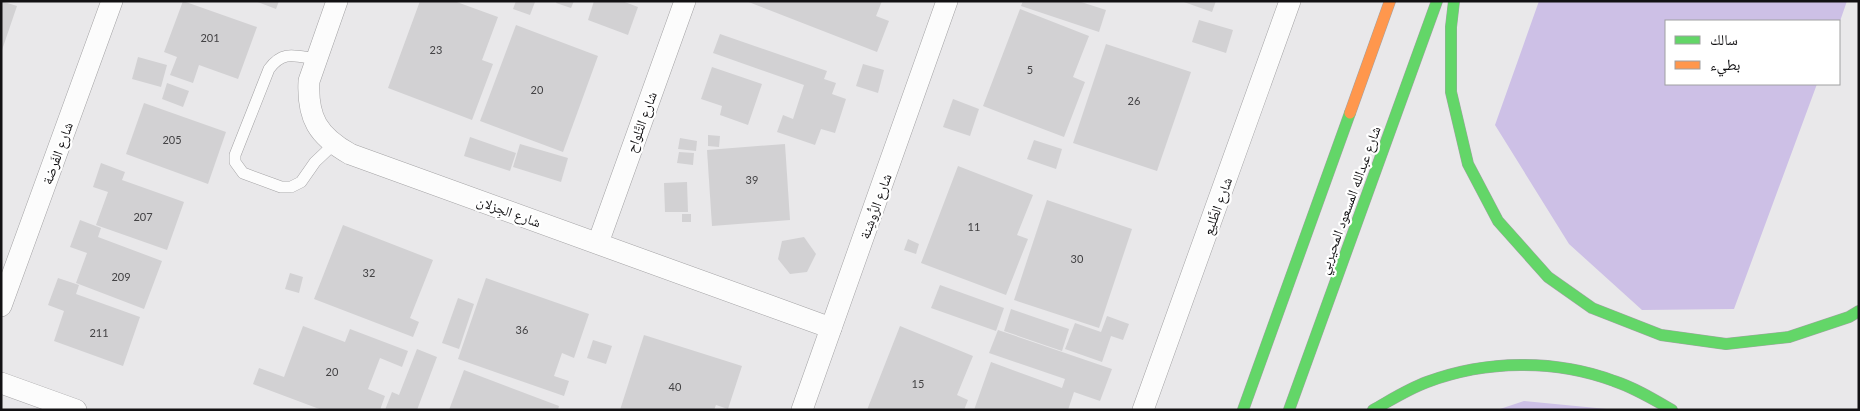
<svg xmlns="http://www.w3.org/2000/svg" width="1860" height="411" font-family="Lato,'Noto Naskh Arabic',sans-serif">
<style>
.forest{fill:#cdc0e6}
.building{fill:#d2d1d3}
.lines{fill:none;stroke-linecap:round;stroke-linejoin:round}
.lane-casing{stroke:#a3a2a4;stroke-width:12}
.street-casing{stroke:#a3a2a4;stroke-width:22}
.fast-casing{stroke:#a3a2a4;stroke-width:12}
.slow-casing{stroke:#a3a2a4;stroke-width:12}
.lane{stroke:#fcfcfc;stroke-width:11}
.street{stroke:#fcfcfc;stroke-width:21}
.fast{stroke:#63d668;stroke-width:11}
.slow{stroke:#ff974d;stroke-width:11}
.labels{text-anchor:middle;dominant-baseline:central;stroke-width:4.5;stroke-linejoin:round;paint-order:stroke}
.number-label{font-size:11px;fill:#434244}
.street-label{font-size:14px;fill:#121113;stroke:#fff}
</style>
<rect width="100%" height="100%" fill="#e9e8ea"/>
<g class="forest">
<path d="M1539 1H1847L1839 24V21H1666V84H1817L1734 309 1642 310 1569 244 1495 125Z"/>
<path d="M1524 401 1617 410H1497Z"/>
</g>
<g class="building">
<path d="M1 1 17 6 2 50H1Z"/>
<path d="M183 1 257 27 238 79 199 65 193 83 170 75 177 57 164 52Z"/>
<path d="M255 1H279L276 9Z"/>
<path d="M420 1H454L498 17 482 60 493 64 472 120 388 88Z"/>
<path d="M516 1 535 2 530 15 513 9Z"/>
<path d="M557 1H574L571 8 556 3Z"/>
<path d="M594 1H622L638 7 628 35 588 20Z"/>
<path d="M746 1H882L876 16 889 21 877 52Z"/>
<path d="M1023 1H1078L1106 10 1099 32 1021 6Z"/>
<path d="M1181 1H1216L1212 12Z"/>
<path d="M1020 9 1089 36 1073 77 1085 82 1064 137 983 106Z"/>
<path d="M1199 20 1233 30 1226 53 1192 42Z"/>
<path d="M516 25 598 56 563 152 480 121Z"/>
<path d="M720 34 827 71 824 79 836 83 832 94 846 99 835 133 821 129 815 145 777 132 783 115 793 119 804 85 713 53Z"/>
<path d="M1106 44 1191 72 1157 171 1073 143Z"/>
<path d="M138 57 167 65 161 87 132 79Z"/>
<path d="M863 64 884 70 878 93 856 86Z"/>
<path d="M712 67 762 84 748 125 720 115 722 106 701 99Z"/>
<path d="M167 83 189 91 183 107 162 99Z"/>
<path d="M953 99 979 109 970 136 943 127Z"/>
<path d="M144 103 226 132 208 184 126 154Z"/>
<path d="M708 135 720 136 719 147 708 146Z"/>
<path d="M470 137 516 153 510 171 464 156Z"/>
<path d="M680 138 697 141 696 151 678 149Z"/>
<path d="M1034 140 1062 149 1056 169 1027 159Z"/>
<path d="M520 144 568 158 561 182 513 167Z"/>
<path d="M785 144 790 220 712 226 707 150Z"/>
<path d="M679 152 694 153 693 165 677 163Z"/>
<path d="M101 163 125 172 122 180 184 202 167 250 96 225 108 192 93 187Z"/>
<path d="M958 166 1033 195 1017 235 1028 239 1006 295 921 263Z"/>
<path d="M687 182 688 212H665L664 183Z"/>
<path d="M1047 200 1132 229 1099 328 1014 300Z"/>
<rect x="682" y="214" width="9" height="8"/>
<path d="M80 220 101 228 98 237 162 261 144 309 76 283 87 253 70 247Z"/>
<path d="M343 225 433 260 410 318 419 322 413 337 314 299Z"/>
<path d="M804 237 816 254 807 272 790 274 778 259 782 241Z"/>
<path d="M908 239 919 244 916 254 904 250Z"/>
<path d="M290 273 303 277 299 293 285 289Z"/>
<path d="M58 278 79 285 76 294 140 317 123 366 54 341 64 311 48 305Z"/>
<path d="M486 278 589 314 574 358 562 353 554 376 569 381 564 396 458 359Z"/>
<path d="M940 285 1004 308 996 331 931 308Z"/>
<path d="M458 298 474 304 459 349 442 343Z"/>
<path d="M1011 309 1069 329 1062 351 1004 331Z"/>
<path d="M1107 316 1129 324 1123 340 1111 336 1102 362 1065 349 1075 323 1101 332Z"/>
<path d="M303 326 345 342 350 329 408 351 402 367 380 358 368 389 385 396 380 410H322L253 384 259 368 284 377Z"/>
<path d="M900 326 973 356 957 395 968 400 964 410H867Z"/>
<path d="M998 330 1112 369 1100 401 1074 392 1068 410H974L991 362 1062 388 1065 379 989 353Z"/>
<path d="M644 335 742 366 728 409 716 405 714 410H620Z"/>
<path d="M593 340 612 346 606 364 587 358Z"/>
<path d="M417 349 437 357 417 410H385L392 392 399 395Z"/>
<path d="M464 370 559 406 558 410H449Z"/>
</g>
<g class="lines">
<g class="lane-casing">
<path id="lane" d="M316 59C295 56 283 50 269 69L235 155V162L243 173 281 187H291L301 182 315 162 333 145"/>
</g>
<g class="street-casing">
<g id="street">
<path d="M337 1 309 81C307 118 318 136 350 154L831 328"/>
<path d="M598 243 685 1"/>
<path d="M1 306 112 1"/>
<path d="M1 383 76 410"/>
<path d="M802 410 947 1"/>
<path d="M1143 410 1290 1"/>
</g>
</g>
<g class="fast-casing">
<g id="fast">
<path d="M1454 1 1451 27V92L1468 164 1498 221 1548 277 1592 308 1661 335 1726 344 1789 337 1849 317 1859 311"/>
<path d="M1243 410 1350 113"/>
<path d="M1289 410 1437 1"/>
<path d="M1373 410C1391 400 1408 389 1427 382 1486 360 1555 359 1614 381 1635 388 1653 399 1672 410"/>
</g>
</g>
<g class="slow-casing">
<path id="slow" d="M1350 113 1390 1"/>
</g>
<use href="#lane" class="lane"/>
<use href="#street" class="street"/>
<use href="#fast" class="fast"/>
<use href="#slow" class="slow"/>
</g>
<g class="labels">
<g class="number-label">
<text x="210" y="37">201</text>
<text x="436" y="49">23</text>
<text x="1030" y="69">5</text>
<text x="537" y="89">20</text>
<text x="1134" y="100">26</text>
<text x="172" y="139">205</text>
<text x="752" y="179">39</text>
<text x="143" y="216">207</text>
<text x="974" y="226">11</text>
<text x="1077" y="258">30</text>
<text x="369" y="272">32</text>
<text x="121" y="276">209</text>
<text x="522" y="329">36</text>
<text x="99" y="332">211</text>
<text x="332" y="371">20</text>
<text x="918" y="383">15</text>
<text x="675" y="386">40</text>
</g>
<g class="street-label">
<text transform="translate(641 122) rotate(-70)">شارع التِّلواح</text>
<text transform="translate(57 153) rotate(-70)">شارع الفَرضة</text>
<text transform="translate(1349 200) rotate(-70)">شارع عبدالله المسعود المحيربي</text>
<text transform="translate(875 206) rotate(-70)">شارع الرُّوشِنة</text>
<text transform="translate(1217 206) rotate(-70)">شارع الطَّليع</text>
<text transform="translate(509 211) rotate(20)">شارع الجِزلان</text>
</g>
</g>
<rect width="1860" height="411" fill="none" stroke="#121113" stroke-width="5"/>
<rect x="1665" y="20" width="175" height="65" fill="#ffffff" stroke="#a0a0a1"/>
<rect x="1675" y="36" width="25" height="8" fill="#63d668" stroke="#a0a0a1"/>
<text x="1710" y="45" font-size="15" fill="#121113">سالك</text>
<rect x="1675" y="61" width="25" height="8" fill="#ff974d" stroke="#a0a0a1"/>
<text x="1710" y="70" font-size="15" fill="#121113">بطيء</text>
</svg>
